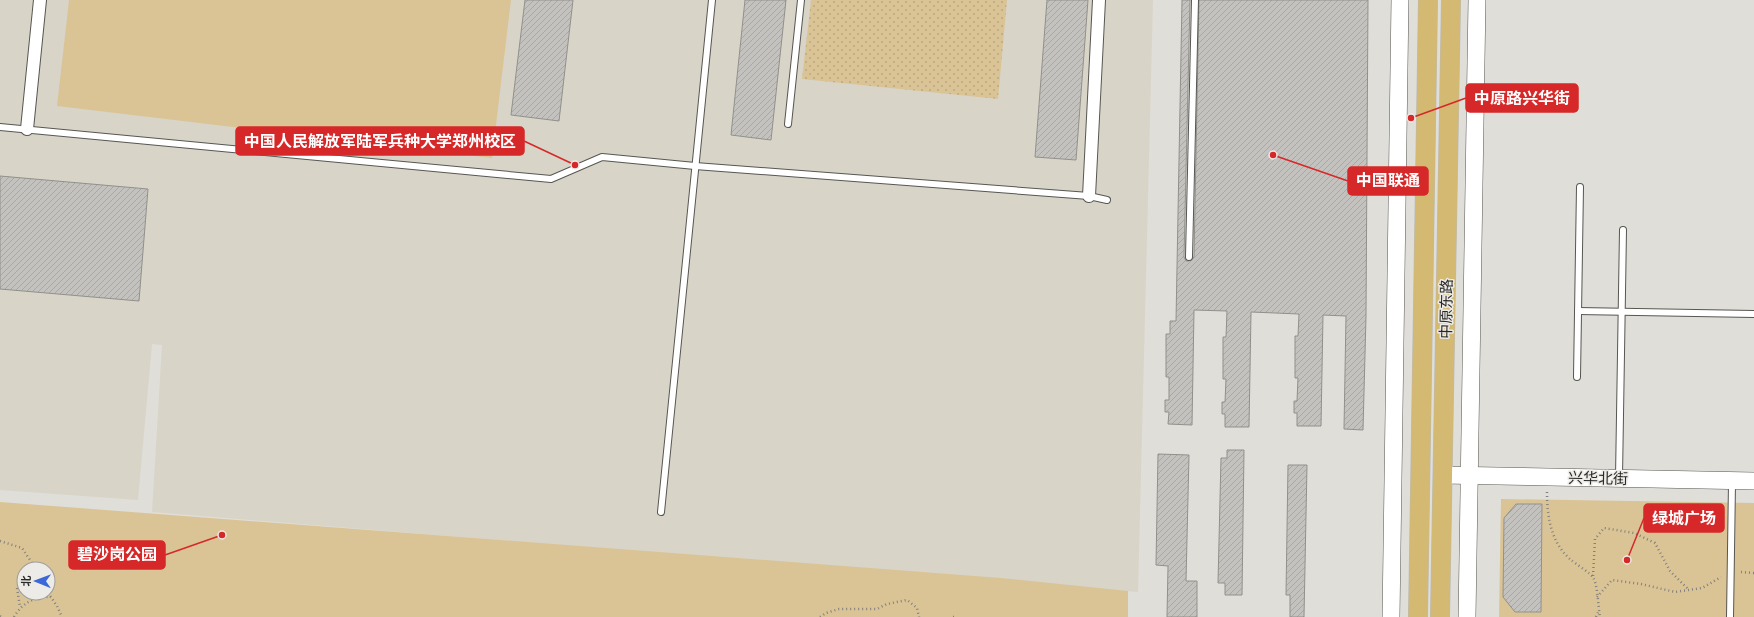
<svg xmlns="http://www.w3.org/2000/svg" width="1754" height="617" font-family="'PT Sans Narrow','Noto Sans SC',sans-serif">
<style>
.built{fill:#d8d4c8}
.grass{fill:url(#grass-dots)}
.green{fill:#dac496;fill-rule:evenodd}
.building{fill:url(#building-hatch);stroke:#92908b}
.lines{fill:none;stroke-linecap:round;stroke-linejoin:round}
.lane-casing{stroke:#575652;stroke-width:8}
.street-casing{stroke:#575652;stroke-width:14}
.secondary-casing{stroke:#575652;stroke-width:18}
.primary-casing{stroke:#bbbbba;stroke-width:20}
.path{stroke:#81807d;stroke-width:2.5;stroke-dasharray:1 3;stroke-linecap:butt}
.lane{stroke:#fff;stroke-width:6}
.street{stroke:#fff;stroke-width:12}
.secondary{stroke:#fff;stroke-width:17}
.primary{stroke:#d3b971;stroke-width:19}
.labels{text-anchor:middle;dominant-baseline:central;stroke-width:3;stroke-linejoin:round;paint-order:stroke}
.street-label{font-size:15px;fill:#292927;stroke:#edebe7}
.leader{fill:none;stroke:#d62828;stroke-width:1.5}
.callout-dot{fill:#d62828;stroke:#edebe7;stroke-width:1.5}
.callout{fill:#d62828;stroke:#d62828;stroke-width:1.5}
.callout-label{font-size:16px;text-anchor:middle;font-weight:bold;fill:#fff}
</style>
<defs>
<pattern id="grass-dots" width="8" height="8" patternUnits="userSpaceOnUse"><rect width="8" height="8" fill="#dac496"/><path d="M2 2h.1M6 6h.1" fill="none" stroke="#bba881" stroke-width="1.8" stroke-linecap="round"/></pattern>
<pattern id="building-hatch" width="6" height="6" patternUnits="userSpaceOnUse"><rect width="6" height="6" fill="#c4c2be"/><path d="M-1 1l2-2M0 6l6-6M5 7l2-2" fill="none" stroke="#a8a7a3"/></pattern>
</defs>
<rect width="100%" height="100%" fill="#e0ded9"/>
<path class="built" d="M0 0H1153L1138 592 152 512 162 345 152 344 138 500 0 490Z"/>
<path class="grass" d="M811 0H1007L998 99 802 79Z"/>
<g class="green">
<path d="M69 0H511L492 158 57 106Z"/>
<path d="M1501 499 1754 503V617H1499Z"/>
<path d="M0 502 1001 578 1128 591V617H0ZM24 569H48V593H24Z"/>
</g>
<g class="building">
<path d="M525 0H573L559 121 511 115Z"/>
<path d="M745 0H786L771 140 731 135Z"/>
<path d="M1047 0H1088L1076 160 1035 157Z"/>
<path d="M1182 0H1190L1184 257 1186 261H1189L1194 257 1199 0H1368L1366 316 1363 430 1344 429 1346 316 1323 315 1321 426H1297V413H1294V401H1297L1298 378H1295V336H1298L1299 314 1251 312 1249 427H1225V414H1222V402H1225L1226 379H1223V337H1226L1227 311 1194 310 1192 425 1168 424 1169 412H1165V400H1169V377H1166V334H1170V321H1176Z"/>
<path d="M0 176 148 189 139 301 0 289Z"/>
<path d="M1227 450H1244L1242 595H1225V583H1218L1221 458H1227Z"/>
<path d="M1158 454 1189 455 1186 581H1197V617H1167L1168 566 1156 565Z"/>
<path d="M1288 465H1307L1304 617H1290V595H1286Z"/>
<path d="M1516 504H1542L1541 612H1515L1503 597 1504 518Z"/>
</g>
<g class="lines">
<g class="lane-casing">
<g id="lane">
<path d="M788 124 801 0"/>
<path d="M0 127 551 179 602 157 695 166 1089 196 1107 200"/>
<path d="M1189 257 1195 0"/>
<path d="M1578 311 1754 314"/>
<path d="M1577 377 1580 187"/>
<path d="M1619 477 1623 230"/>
<path d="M661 512 712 0"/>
<path d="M1730 617 1732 483"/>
</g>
</g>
<g class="street-casing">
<g id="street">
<path d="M27 129 40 0"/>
<path d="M1089 196 1099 0"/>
</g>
</g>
<g class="secondary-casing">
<g id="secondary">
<path d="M1443 475 1754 481"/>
<path d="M1391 617 1400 0"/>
<path d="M1467 617 1477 0"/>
</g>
</g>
<g class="primary-casing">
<g id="primary">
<path d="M1418 617 1428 0"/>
<path d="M1440 617 1451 0"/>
</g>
</g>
<g class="path">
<path d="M1547 492C1547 517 1551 543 1571 560 1576 564 1590 573 1593 577 1598 586 1598 606 1600 617"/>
<path d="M0 541 22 548 36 569"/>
<path d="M1741 572 1754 573"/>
<path d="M1593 576 1595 539 1604 528 1634 533 1655 543 1670 571 1689 590"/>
<path d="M17 588 20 607"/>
<path d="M18 588 24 592"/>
<path d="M27 593 39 596"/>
<path d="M48 593 57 606 62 617"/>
<path d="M1597 597 1612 580 1641 584 1675 592 1702 588 1721 577"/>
<path d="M0 616 1 617"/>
<path d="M14 617C22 603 35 596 51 597"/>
<path d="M820 617 826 613 839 609H877L887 604 907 600 917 608 919 617"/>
<path d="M953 617H954"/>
<path d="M1596 617 1599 610"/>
</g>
<use href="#lane" class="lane"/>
<use href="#street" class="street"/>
<use href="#secondary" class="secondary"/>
<use href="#primary" class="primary"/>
</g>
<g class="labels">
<g class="street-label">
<text transform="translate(1446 309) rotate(-89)">中原东路</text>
<text transform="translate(1598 478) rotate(1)">兴华北街</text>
</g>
</g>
<path class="leader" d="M1411 118L1466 98M575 165L524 141M1273 155L1348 181M1627 560L1644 518M222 535L165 555"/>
<g class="callout-dot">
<circle cx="1411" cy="118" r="4"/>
<circle cx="575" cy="165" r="4"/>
<circle cx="1273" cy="155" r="4"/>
<circle cx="1627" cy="560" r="4"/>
<circle cx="222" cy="535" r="4"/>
</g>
<g class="callout">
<rect x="1466" y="84" width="112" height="28" rx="4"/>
<rect x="236" y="127" width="288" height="28" rx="4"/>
<rect x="1348" y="167" width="80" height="28" rx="4"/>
<rect x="1644" y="504" width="80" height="28" rx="4"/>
<rect x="69" y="541" width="96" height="28" rx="4"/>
</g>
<g class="callout-label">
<text x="1522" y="104">中原路兴华街</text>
<text x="380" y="147">中国人民解放军陆军兵种大学郑州校区</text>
<text x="1388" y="186">中国联通</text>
<text x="1684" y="524">绿城广场</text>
<text x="117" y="560">碧沙岗公园</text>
</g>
<g transform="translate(36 581) rotate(271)"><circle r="19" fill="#edebe7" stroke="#9f9d9a"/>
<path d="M0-3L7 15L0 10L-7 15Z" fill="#3c67d8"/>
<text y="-6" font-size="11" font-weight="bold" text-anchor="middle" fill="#292927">北</text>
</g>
</svg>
